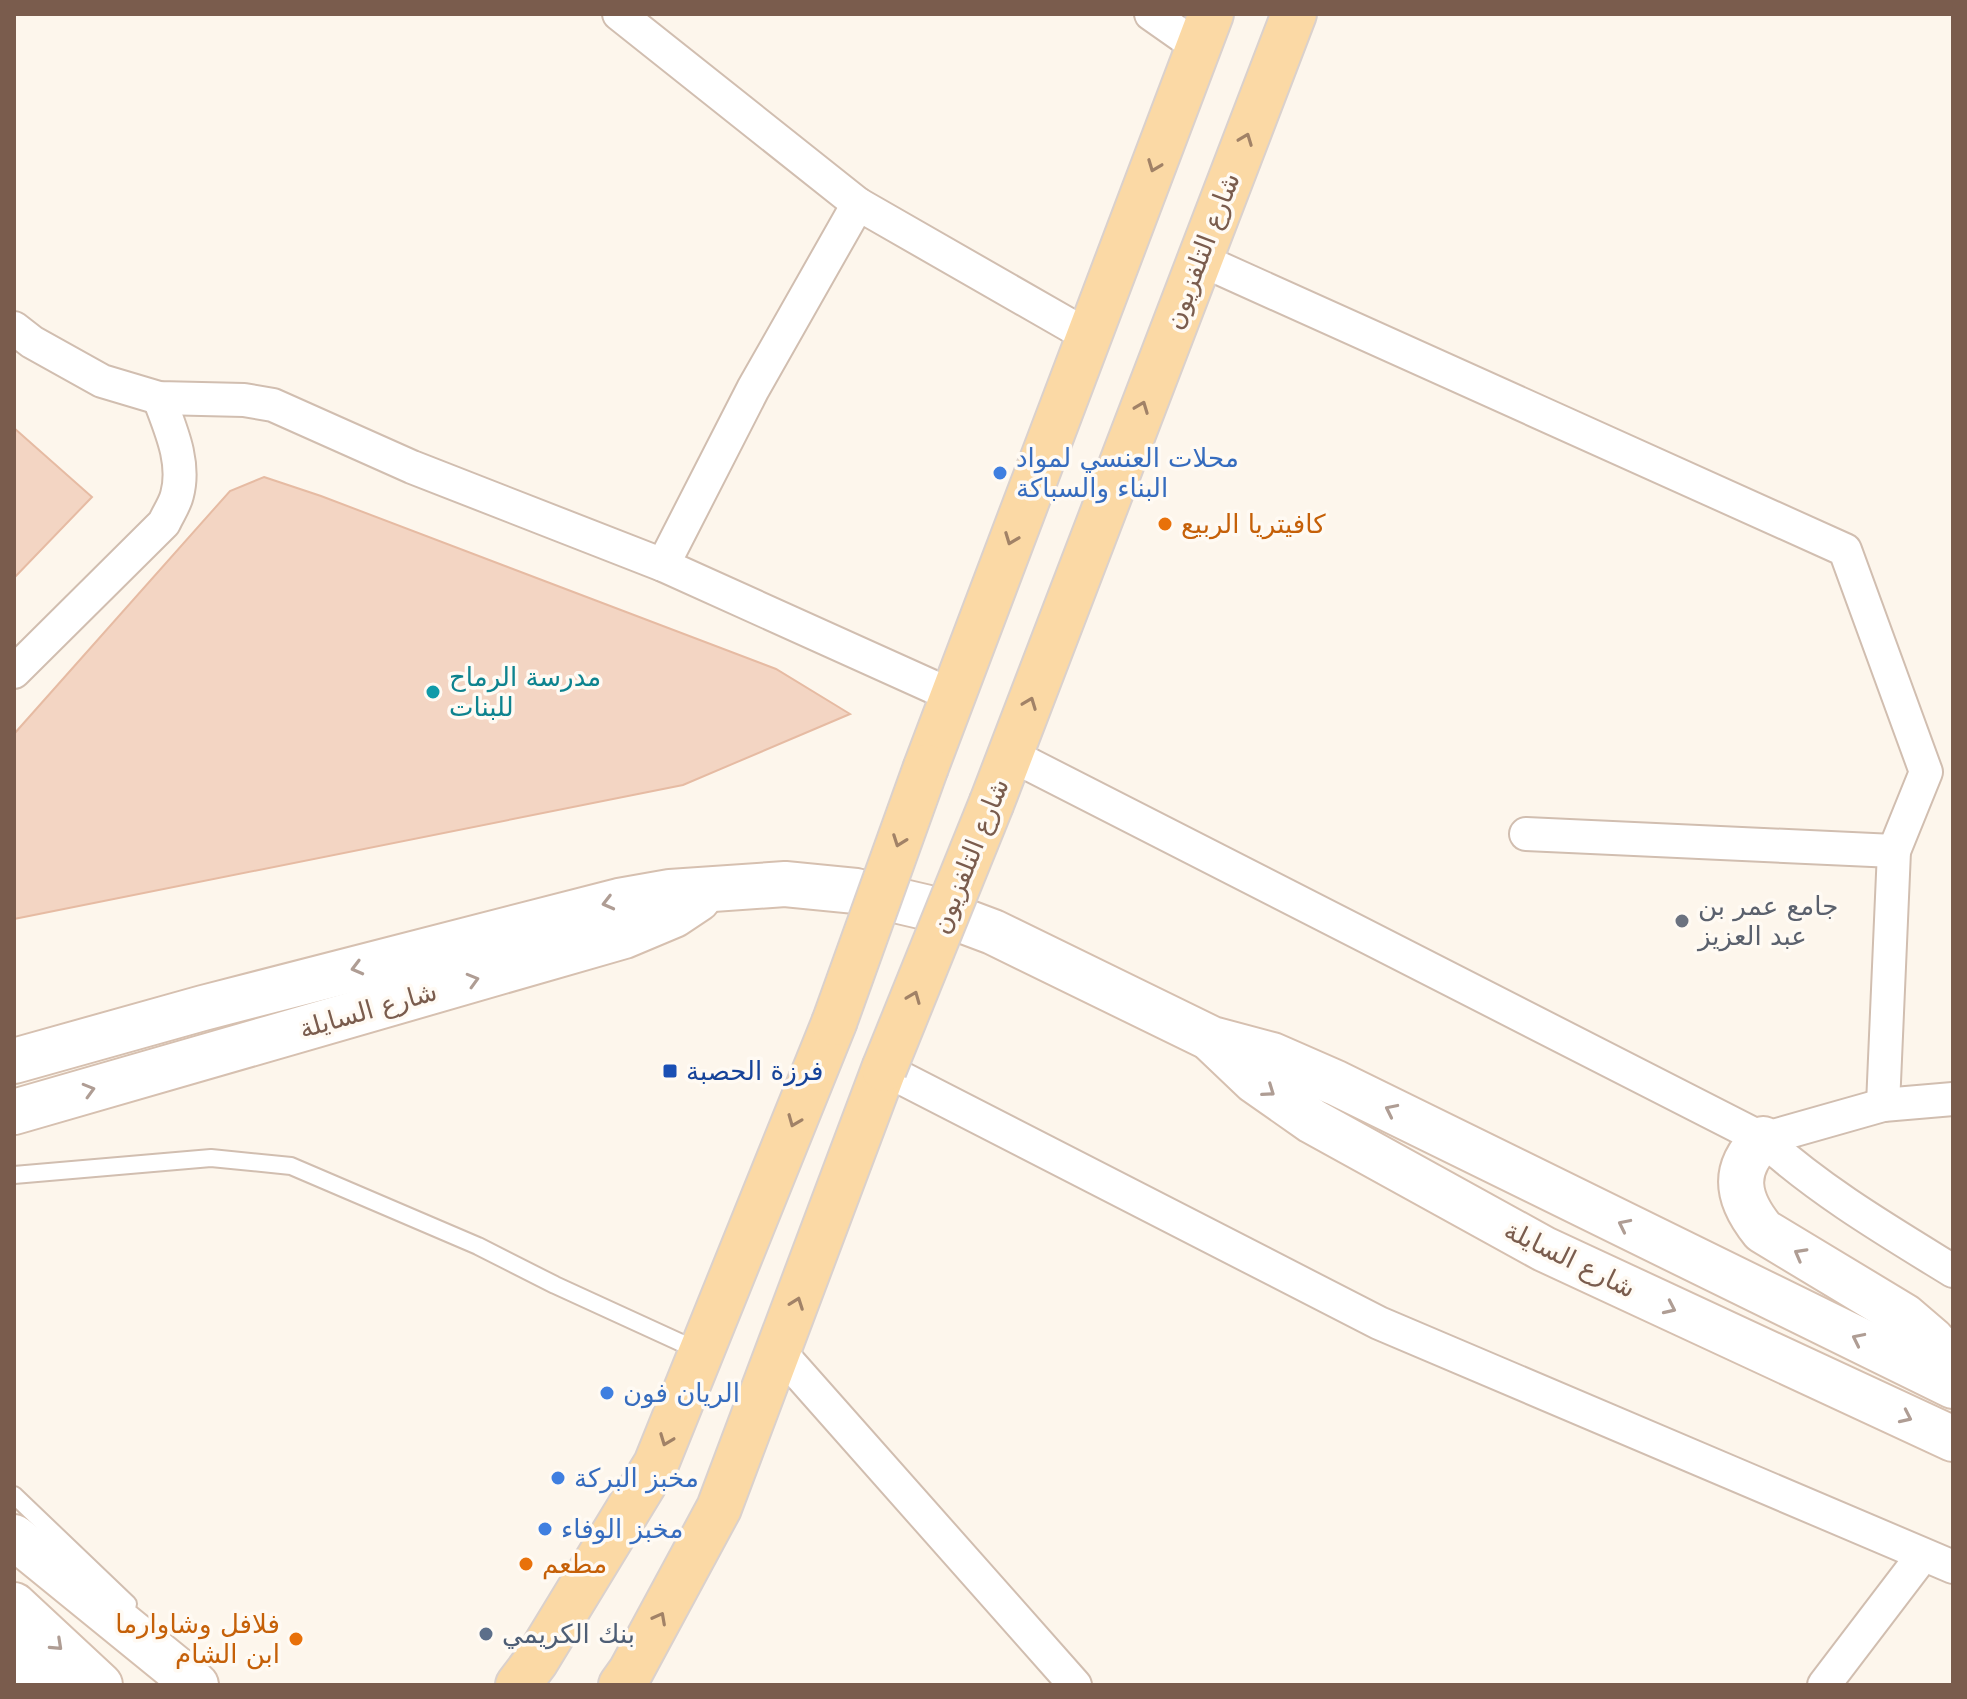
<svg xmlns="http://www.w3.org/2000/svg" width="1967" height="1699" font-family="'DejaVu Sans','Noto Naskh Arabic',sans-serif">
<style>
.building{fill:#f3d5c3;stroke:#e6bba3;stroke-width:2}
.lines{fill:none;stroke-linecap:round;stroke-linejoin:round}
.lane-casing{stroke:#d1beb0;stroke-width:20}
.street-casing{stroke:#d1beb0;stroke-width:36}
.secondary-casing{stroke:#d6c0b0;stroke-width:48}
.primary-casing{stroke:#dad1cd;stroke-width:48}
.lane{stroke:#fff;stroke-width:16}
.street{stroke:#fff;stroke-width:32}
.secondary{stroke:#fff;stroke-width:44}
.primary{stroke:#fbd9a5;stroke-width:44}
.primary-bridge-casing{stroke:#dad1cd;stroke-width:48;stroke-linecap:butt}
.primary-bridge{stroke:#fbd9a5;stroke-width:44}
.oneway{stroke:#a18267}
.oneway2{stroke:#af9d94}
.shop-dot{fill:#3f7fe0;stroke:#fffaf3;stroke-width:3}
.food-dot{fill:#e8710a;stroke:#fffaf3;stroke-width:3}
.culture-dot{fill:#0f9aa8;stroke:#fffaf3;stroke-width:3}
.worship-dot{fill:#6b7280;stroke:#fffaf3;stroke-width:3}
.transit-dot{fill:#1a4fb4;stroke:#fffaf3;stroke-width:3}
.service-dot{fill:#5c6f8a;stroke:#fffaf3;stroke-width:3}
.labels{text-anchor:middle;dominant-baseline:central;stroke-width:7;stroke-linejoin:round;paint-order:stroke}
.street-label{font-size:26px;fill:#7a5c4d;stroke:#fffaf3}
.shop-label{font-size:26px;fill:#366cbe;stroke:#fffaf3;text-anchor:start}
.food-label{font-size:26px;fill:#c56008;stroke:#fffaf3;text-anchor:start}
.culture-label{font-size:26px;fill:#0d838f;stroke:#fffaf3;text-anchor:start}
.worship-label{font-size:26px;fill:#5b616d;stroke:#fffaf3;text-anchor:start}
.transit-label{font-size:26px;fill:#164399;stroke:#fffaf3;text-anchor:start}
.service-label{font-size:26px;fill:#4e5e75;stroke:#fffaf3;text-anchor:start}
</style>
<rect width="100%" height="100%" fill="#fdf6ec"/>
<g class="building">
<path d="M14 428 92 497 14 578Z"/>
<path d="M264 477 321 496 776 669 850 714 683 785 14 919V734L230 491Z"/>
</g>
<g class="lines">
<g class="lane-casing">
<g id="lane">
<path d="M14 1175 211 1158 291 1166 478 1246 555 1285 699 1351"/>
<path d="M14 1495 128 1604"/>
</g>
</g>
<g class="street-casing">
<g id="street">
<path d="M619 14 858 204 1090 337"/>
<path d="M1151 14 1198 47"/>
<path d="M1199 259 1845 550 1926 772 1894 851 1883 1105"/>
<path d="M14 328 32 342 102 381 159 398 244 400 273 405 412 467 663 565 951 695"/>
<path d="M663 565 753 389 858 204"/>
<path d="M14 672 164 523C168 514 175 504 177 495 186 462 170 428 159 398"/>
<path d="M1011 755 1763 1139C1820 1191 1888 1231 1953 1271"/>
<path d="M1526 834 1894 851"/>
<path d="M884 1069 1379 1323 1953 1567"/>
<path d="M1763 1139 1883 1105 1953 1099"/>
<path d="M779 1351 1075 1685"/>
<path d="M1824 1685 1923 1555"/>
</g>
</g>
<g class="secondary-casing">
<g id="secondary">
<path d="M1213 1041 1255 1081 1312 1121 1544 1249 1953 1439"/>
<path d="M14 1061 203 1008 619 901 670 892 785 884 856 891 929 908 993 932 1212 1039 1272 1055 1336 1083 1953 1386"/>
<path d="M14 1112 624 936 674 915 698 899"/>
<path d="M1763 1139C1731 1170 1737 1199 1763 1231L1904 1316 1932 1340 1953 1364"/>
<path d="M14 1537 196 1685"/>
<path d="M14 1605 100 1685"/>
<path d="M14 1658 46 1685"/>
</g>
</g>
<g class="primary-casing">
<g id="primary">
<path d="M926 767 1211 14"/>
<path d="M992 802 1294 14"/>
<path d="M518 1685 536 1661 656 1464 834 1023"/>
<path d="M621 1685 631 1671 719 1508 884 1069"/>
</g>
</g>
<use href="#lane" class="lane"/>
<use href="#street" class="street"/>
<use href="#secondary" class="secondary"/>
<use href="#primary" class="primary"/>
<g class="primary-bridge-casing">
<g id="primary-bridge">
<path d="M834 1023 926 767"/>
<path d="M884 1069 992 802"/>
</g>
</g>
<use href="#primary-bridge" class="primary-bridge"/>
</g>
<defs><path id="oneway-chevron" d="M-2-3.5L2.5 0L-2 3.5" fill="none" stroke-width="1.6" stroke-linecap="round" stroke-linejoin="round" transform="scale(2)"/></defs>
<g class="oneway">
<use href="#oneway-chevron" transform="translate(1246 139) rotate(-69)"/>
<use href="#oneway-chevron" transform="translate(1154 166) rotate(111)"/>
<use href="#oneway-chevron" transform="translate(1142 407) rotate(-69)"/>
<use href="#oneway-chevron" transform="translate(1011 539) rotate(111)"/>
<use href="#oneway-chevron" transform="translate(1030 703) rotate(-69)"/>
<use href="#oneway-chevron" transform="translate(899 841) rotate(110)"/>
<use href="#oneway-chevron" transform="translate(914 997) rotate(-68)"/>
<use href="#oneway-chevron" transform="translate(794 1121) rotate(112)"/>
<use href="#oneway-chevron" transform="translate(797 1303) rotate(-70)"/>
<use href="#oneway-chevron" transform="translate(666 1440) rotate(111)"/>
<use href="#oneway-chevron" transform="translate(660 1618) rotate(-62)"/>
</g>
<g class="oneway2">
<use href="#oneway-chevron" transform="translate(608 903) rotate(166)"/>
<use href="#oneway-chevron" transform="translate(357 968) rotate(165)"/>
<use href="#oneway-chevron" transform="translate(473 980) rotate(-16)"/>
<use href="#oneway-chevron" transform="translate(89 1090) rotate(-16)"/>
<use href="#oneway-chevron" transform="translate(1269 1091) rotate(35)"/>
<use href="#oneway-chevron" transform="translate(1391 1110) rotate(-154)"/>
<use href="#oneway-chevron" transform="translate(1624 1225) rotate(-154)"/>
<use href="#oneway-chevron" transform="translate(1800 1254) rotate(-151)"/>
<use href="#oneway-chevron" transform="translate(1670 1308) rotate(25)"/>
<use href="#oneway-chevron" transform="translate(1858 1339) rotate(-154)"/>
<use href="#oneway-chevron" transform="translate(1906 1417) rotate(25)"/>
<use href="#oneway-chevron" transform="translate(57 1645) rotate(43)"/>
</g>
<g class="shop-dot">
<circle cx="1000" cy="473" r="8"/>
<circle cx="607" cy="1393" r="8"/>
<circle cx="558" cy="1478" r="8"/>
<circle cx="545" cy="1529" r="8"/>
</g>
<g class="food-dot">
<circle cx="1165" cy="524" r="8"/>
<circle cx="526" cy="1564" r="8"/>
<circle cx="296" cy="1639" r="8"/>
</g>
<circle class="culture-dot" cx="433" cy="692" r="8"/>
<circle class="worship-dot" cx="1682" cy="921" r="8"/>
<rect class="transit-dot" x="662" y="1063" width="16" height="16" rx="4"/>
<circle class="service-dot" cx="486" cy="1634" r="8"/>
<g class="labels">
<g class="street-label">
<text transform="translate(1202 251) rotate(-69)">شارع التلفزيون</text>
<text transform="translate(970 856) rotate(-68)">شارع التلفزيون</text>
<text transform="translate(368 1010) rotate(-16)">شارع السايلة</text>
<text transform="translate(1570 1259) rotate(26)">شارع السايلة</text>
</g>
<g class="shop-label">
<text x="1016" y="458">محلات العنسي لمواد<tspan x="1016" dy="30">البناء والسباكة</tspan></text>
<text x="623" y="1393">الريان فون</text>
<text x="574" y="1478">مخبز البركة</text>
<text x="561" y="1529">مخبز الوفاء</text>
</g>
<g class="food-label">
<text x="1181" y="524">كافيتريا الربيع</text>
<text x="542" y="1564">مطعم</text>
<text x="280" y="1624" text-anchor="end">فلافل وشاوارما<tspan x="280" dy="30">ابن الشام</tspan></text>
</g>
<g class="culture-label">
<text x="449" y="677">مدرسة الرماح<tspan x="449" dy="30">للبنات</tspan></text>
</g>
<g class="worship-label">
<text x="1698" y="906">جامع عمر بن<tspan x="1698" dy="30">عبد العزيز</tspan></text>
</g>
<g class="transit-label">
<text x="686" y="1071">فرزة الحصبة</text>
</g>
<g class="service-label">
<text x="502" y="1634">بنك الكريمي</text>
</g>
</g>
<rect width="1967" height="1699" fill="none" stroke="#7a5c4d" stroke-width="32"/>
</svg>
